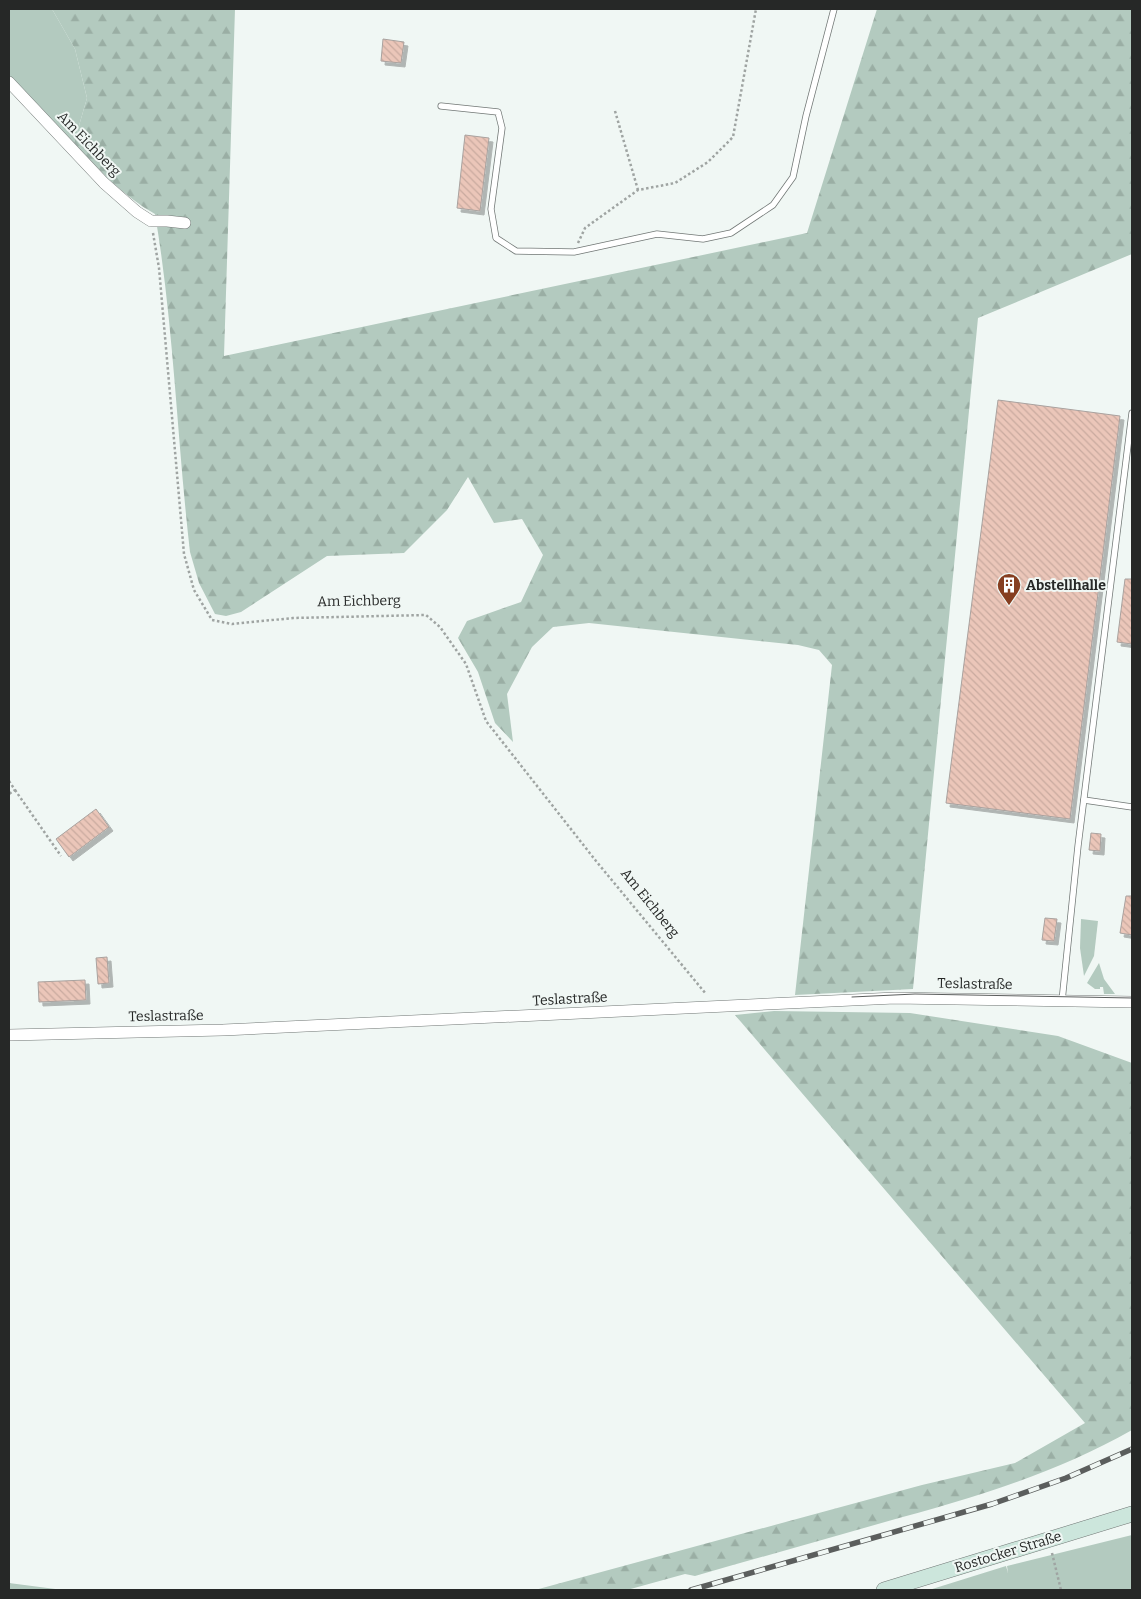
<svg xmlns="http://www.w3.org/2000/svg" width="1141" height="1599" font-family="Bitter,serif">
<style>
.green{fill:#b3cabf}
.forest{fill:url(#forest-firs)}
.building{fill:url(#building-back-hatch);stroke:#a9a29f;filter:url(#shadow)}
.lines{fill:none;stroke-linecap:round;stroke-linejoin:round}
.lane-casing{stroke:#717775;stroke-width:7}
.street-casing{stroke:#717775;stroke-width:12}
.secondary-casing{stroke:#717775;stroke-width:16}
.path{stroke:#9fa4a2;stroke-width:2.5;stroke-dasharray:2.5 2.5;stroke-linecap:butt}
.lane{stroke:#fff;stroke-width:5.5}
.street{stroke:#fff;stroke-width:11}
.secondary{stroke:#cce6dc;stroke-width:15}
.tram{stroke:#5b5e5d;stroke-width:1}
.rail-casing{stroke:#5b5e5d;stroke-width:5.5}
.rail{stroke:#f0f7f4;stroke-width:4;stroke-dasharray:11;stroke-linecap:butt}
.labels{text-anchor:middle;dominant-baseline:central;stroke-width:4;stroke-linejoin:round;paint-order:stroke}
.street-label{font-size:14px;fill:#262827;stroke:#f0f7f4}
.poi-label{font-size:14px;font-weight:bold;fill:#262827;stroke:#f0f7f4;text-anchor:start}
</style>
<defs>
<pattern id="forest-firs" width="22" height="20" patternUnits="userSpaceOnUse" patternTransform="scale(1.25)"><rect width="22" height="20" fill="#b3cabf"/><path d="M5 1l3.5 6h-7zM16 11l3.5 6h-7z" fill="#9aaea4"/></pattern>
<pattern id="building-back-hatch" width="6" height="6" patternUnits="userSpaceOnUse" patternTransform="scale(1.25)"><rect width="6" height="6" fill="#ebc6b9"/><path d="M-1 5l2 2M0 0l6 6M5-1l2 2" fill="none" stroke="#c9aa9f"/></pattern>
<filter id="shadow"><feDropShadow dx="4" dy="4" stdDeviation="0" flood-color="#0004"/></filter>
</defs>
<rect width="100%" height="100%" fill="#f0f7f4"/>
<g class="green">
<path d="M9 9H52L75 49 87 98 74 143 9 75Z"/>
<path d="M1081 919 1098 921 1094 956 1084 976 1080 948Z"/>
<path d="M1099 963 1104 979 1115 994H1104L1103 987H1100V989H1095L1087 983Z"/>
<path d="M1132 1535V1590H929L1006 1566 1008 1573 1007 1566Z"/>
</g>
<g class="forest">
<path d="M52 9H235L224 356 807 233 877 9H1132V254L978 318 913 989 795 995 832 665 819 650 798 645 589 623 553 627 532 647 507 694 513 742 495 723 478 672 458 638 467 621 521 602 543 555 522 519 494 523 468 477 447 510 404 553 327 556 241 612 226 616 215 614 199 583 190 552C177 440 174 326 155 214 123 196 99 170 74 143L87 98 75 49Z"/>
<path d="M774 1011 910 1013 1058 1036 1132 1063V1430C1055 1474 970 1499 885 1522 822 1540 758 1558 695 1576L685 1574 627 1590H535L922 1485 1015 1463 1085 1423 735 1015Z"/>
<path d="M9 1583 63 1590H66H9Z"/>
</g>
<g class="building">
<path d="M383 39 404 42 401 63 381 61Z"/>
<path d="M465 135 489 138 480 211 457 208Z"/>
<path d="M998 400 1120 416 1070 819 946 803Z"/>
<path d="M1125 579H1132V644L1117 642Z"/>
<path d="M96 809 109 827 69 857 56 839Z"/>
<path d="M1091 833 1101 834 1100 851 1089 850Z"/>
<path d="M1126 896H1132V935L1120 933Z"/>
<path d="M1045 918 1057 919 1054 941 1042 940Z"/>
<path d="M107 957 109 983 98 984 96 958Z"/>
<path d="M85 980 86 1000 39 1002 38 982Z"/>
</g>
<g class="lines">
<g class="lane-casing">
<g id="lane">
<path d="M441 106 498 112 502 128 491 209 496 238 516 251 574 252 657 234 703 239 731 233 773 205 793 177 806 116 834 9"/>
<path d="M1084 800 1132 807"/>
<path d="M1062 1001 1078 846 1132 413"/>
</g>
</g>
<g class="street-casing">
<g id="street">
<path d="M9 82 104 183 137 212 151 221H167L185 223"/>
<path d="M9 1035 223 1030 895 998 1132 1002"/>
</g>
</g>
<g class="secondary-casing">
<path id="secondary" d="M884 1590 1132 1514"/>
</g>
<g class="path">
<path d="M615 111 638 190"/>
<path d="M153 233 159 268 184 554 194 590 212 620 232 624 293 618 426 615 440 627 466 664 486 721 596 861 706 994"/>
<path d="M578 243 585 228 638 190 675 183 708 162 733 137 756 9"/>
<path d="M9 781 15 790 9 794"/>
<path d="M15 790 61 856"/>
<path d="M1052 1553 1061 1590"/>
</g>
<use href="#lane" class="lane"/>
<use href="#street" class="street"/>
<use href="#secondary" class="secondary"/>
<path class="tram" d="M852 997 915 994 1132 998"/>
<g class="rail-casing">
<path id="rail" d="M691 1590 992 1504 1066 1478 1132 1449"/>
</g>
<use href="#rail" class="rail"/>
</g>
<defs>
<g id="building-pin" transform="scale(1.25)"><path d="M0 17L-7.5 6A9.5 9.5 0 1 1 7.5 6Z" fill="#863e20" stroke="#f0f7f4"/><path d="M-4-6H4V6H1V3H-1V6H-4ZM-2.5-4.3h1.7v1.8h-1.7ZM.8-4.3h1.7v1.8H.8ZM-2.5-1h1.7V.8h-1.7ZM.8-1h1.7V.8H.8Z" fill="#fff"/></g>
</defs>
<g fill-rule="evenodd">
<use href="#building-pin" x="1009" y="585"/>
</g>
<g class="labels">
<g class="street-label">
<text transform="translate(89 144) rotate(46)">Am Eichberg</text>
<text transform="translate(359 601) rotate(-1)">Am Eichberg</text>
<text transform="translate(650 903) rotate(51)">Am Eichberg</text>
<text transform="translate(975 984) rotate(1)">Teslastraße</text>
<text transform="translate(570 999) rotate(-3)">Teslastraße</text>
<text transform="translate(166 1016) rotate(-1)">Teslastraße</text>
<text transform="translate(1008 1552) rotate(-17)">Rostocker Straße</text>
</g>
<g class="poi-label">
<text x="1026" y="585">Abstellhalle</text>
</g>
</g>
<rect width="1141" height="1599" fill="none" stroke="#262827" stroke-width="20"/>
</svg>
